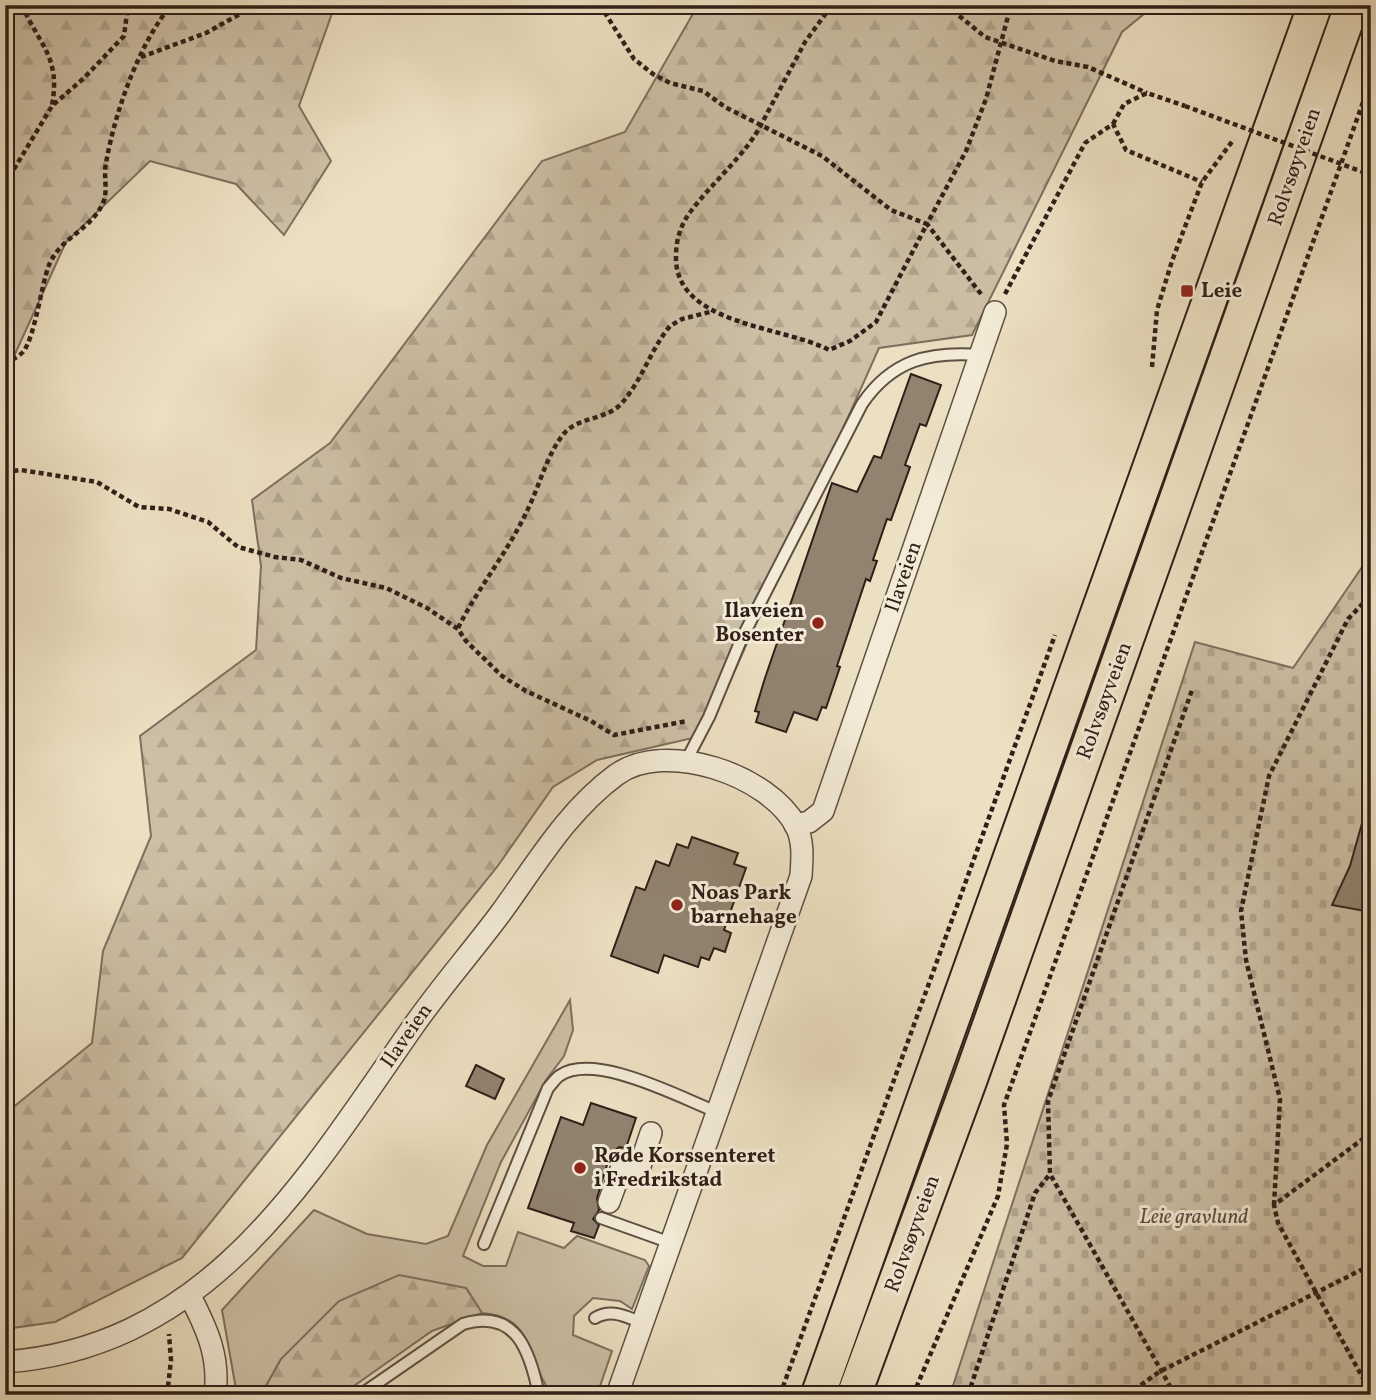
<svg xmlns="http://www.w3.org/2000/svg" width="1376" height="1400" font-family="Vollkorn,serif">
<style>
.green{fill:#ccbfa5;stroke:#7e6f5e;stroke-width:2}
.forest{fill:url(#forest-firs);stroke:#7e6f5e;stroke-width:2}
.cemetery{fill:url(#cemetery-stones);stroke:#7e6f5e;stroke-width:2}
.building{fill:#918370;stroke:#2f1f18;stroke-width:2}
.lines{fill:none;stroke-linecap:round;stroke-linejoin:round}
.lane-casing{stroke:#5e4f42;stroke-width:14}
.street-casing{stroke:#5e4f42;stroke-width:24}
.primary-casing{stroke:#2f1f18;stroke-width:37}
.path{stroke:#2f1f18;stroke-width:4.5;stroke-dasharray:5 3.5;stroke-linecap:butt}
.lane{stroke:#f3ebd7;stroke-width:10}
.street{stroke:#f3ebd7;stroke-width:21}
.primary{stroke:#ece0c2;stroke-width:33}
.path-bridge{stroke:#2f1f18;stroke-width:4.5;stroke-dasharray:5 3.5;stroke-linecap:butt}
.poi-dot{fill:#8f2418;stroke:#f3ebd7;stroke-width:2.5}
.labels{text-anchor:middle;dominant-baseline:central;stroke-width:6;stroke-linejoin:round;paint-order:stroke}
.street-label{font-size:21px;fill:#2f1f18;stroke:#f3ebd7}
.poi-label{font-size:21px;font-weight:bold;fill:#2f1f18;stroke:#f3ebd7;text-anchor:start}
.park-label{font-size:21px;font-style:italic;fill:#5e4f42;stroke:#f3ebd7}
</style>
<defs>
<pattern id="forest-firs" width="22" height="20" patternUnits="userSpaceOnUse" patternTransform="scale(1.75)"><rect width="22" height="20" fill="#ccbfa5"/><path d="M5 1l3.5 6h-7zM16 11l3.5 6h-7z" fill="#b0a48d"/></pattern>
<pattern id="cemetery-stones" width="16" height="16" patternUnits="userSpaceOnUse" patternTransform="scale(1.75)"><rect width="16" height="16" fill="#ccbfa5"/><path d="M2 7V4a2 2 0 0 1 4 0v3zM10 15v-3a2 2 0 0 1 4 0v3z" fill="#b0a48d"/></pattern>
</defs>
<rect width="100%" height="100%" fill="#ece0c2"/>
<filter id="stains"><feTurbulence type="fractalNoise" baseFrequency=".00286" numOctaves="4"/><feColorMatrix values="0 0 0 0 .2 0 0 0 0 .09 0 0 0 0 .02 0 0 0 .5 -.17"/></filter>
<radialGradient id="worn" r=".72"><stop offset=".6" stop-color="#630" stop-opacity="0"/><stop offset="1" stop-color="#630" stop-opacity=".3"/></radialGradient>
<path class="green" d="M570 1000 573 1030 564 1056 546 1080 501 1162 463 1256 483 1266H506L518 1232 564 1248 577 1236 645 1260 649 1266 632 1309 620 1301 593 1298 574 1316 573 1335 612 1351 597 1395H553C525 1363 538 1317 482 1313L466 1288 281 1359 261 1395H237L222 1310 314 1210 367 1234 426 1244 448 1236 487 1145Z"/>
<g class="forest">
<path d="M5 5H335L299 106 331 161 284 235 236 184 150 161 66 242 5 376Z"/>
<path d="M698 5H1155L1122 32 972 335 879 348 706 735 597 760 553 787 497 867 182 1258 55 1322 5 1329V1114L92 1043 103 951 151 836 140 736 256 650 261 566 252 500 330 443 542 161 625 132Z"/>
<path d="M399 1275 466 1288 482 1313 432 1331 341 1395H261L281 1359 339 1301Z"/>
</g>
<path class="cemetery" d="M1371 554V1395H950L1195 642 1293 668Z"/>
<g class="building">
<path d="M911 374 941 385 926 426 920 424 905 465 910 467 891 520 887 519 873 560 877 561 870 581 866 579 837 666 840 667 826 708 822 707 817 720 794 712 786 732 756 722 759 712 755 711 765 678 832 483 857 492 874 456 881 458Z"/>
<path d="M1364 816 1371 817V912L1332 905 1350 866Z"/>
<path d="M692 837 738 853 734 864 746 868 724 930 731 933 725 952 714 948 709 960 701 957 698 967 664 955 658 973 611 956 636 887 645 890 656 861 669 866 677 844 688 848Z"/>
<path d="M476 1065 504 1079 495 1099 466 1086Z"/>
<path d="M591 1103 636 1118 626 1148 619 1147 610 1155 597 1198 599 1210 593 1219 599 1225 594 1238 571 1231 574 1223 528 1208 561 1117 583 1125Z"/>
</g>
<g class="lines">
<g class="lane-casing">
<g id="lane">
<path d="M686 761 709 717 741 640 862 404C892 360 929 351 980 355"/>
<path d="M601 1218 671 1243"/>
<path d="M484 1244 548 1088C551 1085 555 1079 559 1076 594 1051 681 1098 717 1112"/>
<path d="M595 1318C612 1308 626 1317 643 1323"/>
<path d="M360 1395 463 1324C516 1308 530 1351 539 1395"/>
</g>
</g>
<g class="street-casing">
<g id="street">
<path d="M795 825 809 822 823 811 995 312"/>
<path d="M622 1160 640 1166 651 1133"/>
<path d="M609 1202 624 1161"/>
<path d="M190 1296C207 1329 220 1357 215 1395"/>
<path d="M5 1362C208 1347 306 1180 410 1031 438 990 471 953 500 914 536 865 566 812 616 775 665 739 769 775 796 826 804 842 802 859 801 876L617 1395"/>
</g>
</g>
<g class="primary-casing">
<g id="primary">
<path d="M818 1395 1315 5"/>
<path d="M854 1395 970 1080 1352 5"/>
</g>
</g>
<g class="path">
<path d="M22 5C39 45 61 57 52 105"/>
<path d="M600 5 634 59 653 74 670 83 703 91 725 107 822 156 891 210 927 224 876 322 850 341 829 350C784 326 674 325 676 256 676 239 681 224 691 211 712 183 748 152 762 123L805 42 832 5"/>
<path d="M946 5 985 37 1055 61 1088 67 1147 93"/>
<path d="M141 57 206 33 256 5"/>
<path d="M1364 102 1371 104"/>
<path d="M1113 124 1124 104 1147 93 1185 106"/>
<path d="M5 184 52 106 84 78 124 36 128 5"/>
<path d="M981 294 927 224 966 151 986 99 1011 5"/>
<path d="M1005 294 1085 143 1113 124 1126 150 1202 182"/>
<path d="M5 364C11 360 18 357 23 352 35 337 41 286 49 265 60 238 90 230 102 205 109 193 103 177 106 163 115 112 138 46 171 5"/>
<path d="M1152 367 1157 310 1172 261 1202 182 1234 139"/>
<path d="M5 472 21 470 97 482 139 507 169 509 208 522 238 547 275 557 301 560 341 578 386 588 427 608 458 629 466 641 502 676 526 691 591 721 614 735 687 721"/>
<path d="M458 628C478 588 507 553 526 513 539 488 545 459 562 436 576 416 606 421 622 403 642 380 651 349 670 326L682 319 714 311"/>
<path d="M1367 928 1371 934"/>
<path d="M1371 1133 1274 1205 1278 1223 1371 1393"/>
<path d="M1274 1205 1280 1099 1246 960 1241 911 1269 776 1348 619 1371 595"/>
<path d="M167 1395 171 1360 169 1334"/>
<path d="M780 1395 1055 635"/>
<path d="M913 1395 998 1196 1007 1144 1004 1105 1371 80"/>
<path d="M968 1395 1035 1193 1050 1174"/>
<path d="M1127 1395 1159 1372 1371 1265"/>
<path d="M1175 1395 1050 1174 1048 1101 1192 690"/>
</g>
<use href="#lane" class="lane"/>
<use href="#street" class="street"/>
<use href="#primary" class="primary"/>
<path class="path-bridge" d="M1185 106 1371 175"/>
</g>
<g class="poi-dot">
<rect x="1180" y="284" width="14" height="14" rx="3.5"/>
<circle cx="818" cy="623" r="7"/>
<circle cx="677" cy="905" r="7"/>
<circle cx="580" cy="1168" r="7"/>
</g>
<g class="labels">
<g class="street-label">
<text transform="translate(1295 167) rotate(-71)">Rolvsøyveien</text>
<text transform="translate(904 577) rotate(-71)">Ilaveien</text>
<text transform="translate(1105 701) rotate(-70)">Rolvsøyveien</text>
<text transform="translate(407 1036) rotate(-55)">Ilaveien</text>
<text transform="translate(913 1234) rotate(-70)">Rolvsøyveien</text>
</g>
<g class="poi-label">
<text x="1201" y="291">Leie</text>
<text x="804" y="611" text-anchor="end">Ilaveien<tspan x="804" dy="24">Bosenter</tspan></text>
<text x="691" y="893">Noas Park<tspan x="691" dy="24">barnehage</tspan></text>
<text x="594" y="1156">Røde Korssenteret<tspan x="594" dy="24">i Fredrikstad</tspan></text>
</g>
<g class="park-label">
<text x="1194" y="1217">Leie gravlund</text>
</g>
</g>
<rect width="1376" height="1400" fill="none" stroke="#ece0c2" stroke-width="28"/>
<rect x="7" y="7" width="1362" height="1386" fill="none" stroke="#2f1f18" stroke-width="3.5"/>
<rect x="14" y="14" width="1348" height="1372" fill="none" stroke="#2f1f18" stroke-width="2"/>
<rect width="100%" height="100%" filter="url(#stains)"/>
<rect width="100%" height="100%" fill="url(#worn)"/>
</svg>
